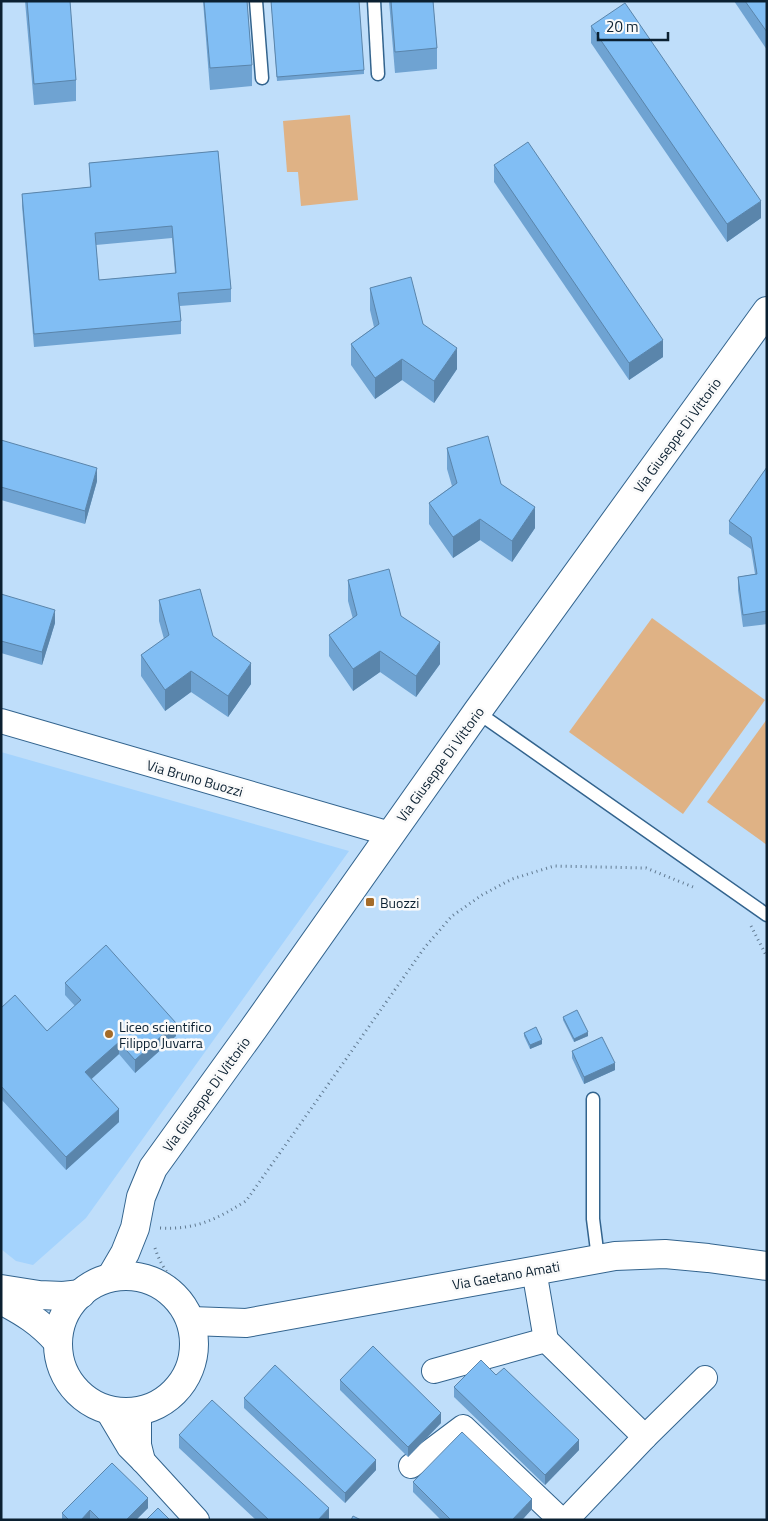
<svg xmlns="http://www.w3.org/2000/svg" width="768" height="1521" font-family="'Titillium Web',sans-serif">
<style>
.built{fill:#a4d3fd}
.green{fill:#dfb285}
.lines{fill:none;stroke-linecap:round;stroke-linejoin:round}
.lane-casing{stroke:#33648e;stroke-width:15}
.street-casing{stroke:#33648e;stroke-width:26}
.secondary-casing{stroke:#33648e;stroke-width:30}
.path{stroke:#617a91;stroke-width:3;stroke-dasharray:1 4;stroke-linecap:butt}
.lane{stroke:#fff;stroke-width:12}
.street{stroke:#fff;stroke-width:24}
.secondary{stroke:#fff;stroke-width:28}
.wall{fill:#6fa3d2;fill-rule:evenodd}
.shaded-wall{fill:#5a85ab}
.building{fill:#81bef4;stroke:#5a85ab;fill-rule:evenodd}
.poi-dot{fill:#a46b29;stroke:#fafafa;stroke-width:2}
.labels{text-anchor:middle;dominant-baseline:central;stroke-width:5;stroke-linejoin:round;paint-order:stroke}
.street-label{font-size:14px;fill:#0b2031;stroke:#fafafa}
.poi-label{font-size:14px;fill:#0b2031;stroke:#fafafa;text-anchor:start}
</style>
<rect width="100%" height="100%" fill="#bfdefa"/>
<path class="built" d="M1 752 349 851 86 1218 33 1265 16 1261 1 1249Z"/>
<g class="green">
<path d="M350 115 358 200 301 206 298 172H287L283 121Z"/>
<path d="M652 618 765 700 683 814 569 732Z"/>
<path d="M767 719V845L707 802Z"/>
</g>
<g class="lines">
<g class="lane-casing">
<g id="lane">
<path d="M256 1 262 78"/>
<path d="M374 1 378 74"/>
<path d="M477 712 767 915"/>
<path d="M593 1099V1219L598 1258"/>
</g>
</g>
<g class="street-casing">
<g id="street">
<path d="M1 721 390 834"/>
<path d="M534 1270 546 1340 645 1437"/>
<path d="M434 1371 546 1340"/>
<path d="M107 1410 129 1447 143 1461 197 1520"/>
<path d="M139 1411V1445L143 1461"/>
<path d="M411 1466 463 1427 561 1520"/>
<path d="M566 1520 645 1437 705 1378"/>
</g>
</g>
<g class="secondary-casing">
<g id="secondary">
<circle cx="126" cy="1344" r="68"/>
<path d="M111 1277 125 1253 135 1228 141 1197 153 1168 254 1028 477 712 767 311"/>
<path d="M1 1289 39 1295 63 1296 81 1294"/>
<path d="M1 1300C24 1312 40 1322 57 1341"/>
<path d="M191 1321 246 1323 615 1256 665 1254 708 1258 767 1266"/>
</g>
</g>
<g class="path">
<path d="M751 926 767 957"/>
<path d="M160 1228C196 1230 217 1219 246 1201L425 947 452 916 482 895 512 879 554 866 646 868 693 887"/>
<path d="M155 1248C162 1270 173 1281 191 1295"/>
</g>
<use href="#lane" class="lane"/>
<use href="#street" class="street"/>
<use href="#secondary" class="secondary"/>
</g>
<g class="wall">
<path d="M25 1H70L76 80V101L34 105Z"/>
<path d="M203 1H247L252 65V86L210 90Z"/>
<path d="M271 1 364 70V74L277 81Z"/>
<path d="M389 1H433L437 48V69L395 73Z"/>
<path d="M734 1H767V50Z"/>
<path d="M591 26 761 218 727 242 591 43Z"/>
<path d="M218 151 231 289V302L180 306 181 321V334L34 347 22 206V194L90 187 89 163ZM172 238 175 273 99 280 96 245Z"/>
<path d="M494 165 663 357 629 380 494 182Z"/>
<path d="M370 288 423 324 457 369 434 403 402 380 375 399 351 365V344L374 327 370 310Z"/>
<path d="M1 440 97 481 85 524 1 500Z"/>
<path d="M447 448 501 484 535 528 512 562 480 540 453 558 429 524V503L452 486 447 469Z"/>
<path d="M767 467V624L743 627 738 590V577L755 574 751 549 729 534V521Z"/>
<path d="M348 580 440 664 416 697 380 672 353 691 329 656V635L353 619 348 601Z"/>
<path d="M1 594 55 623 42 665 1 653Z"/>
<path d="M159 600 213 636 251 684 228 717 191 692 165 711 141 676V655L164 639 159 621Z"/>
<path d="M65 983 176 1036 135 1073 119 1054 91 1079 119 1122 66 1170 1 1099V1008L47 1031 75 1006 65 995Z"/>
<path d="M563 1017 588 1036 574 1042 563 1020Z"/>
<path d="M524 1033 542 1044 530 1049 524 1036Z"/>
<path d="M572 1051 615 1070 584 1084 572 1058Z"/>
<path d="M340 1380 441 1423 408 1457 340 1390Z"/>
<path d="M454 1387 579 1450 545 1485 454 1397Z"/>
<path d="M244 1398 376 1470 345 1503 244 1408Z"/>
<path d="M179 1435 329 1520H256L179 1448Z"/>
<path d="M112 1463 148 1508 136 1520H62V1513Z"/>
<path d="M413 1482 532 1509 522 1520H441L413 1492Z"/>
</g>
<g class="shaded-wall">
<path d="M761 201V218L727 242V224Z"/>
<path d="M663 340V357L629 380V363Z"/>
<path d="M457 348V369L434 403V381Z"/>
<path d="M402 359V380L375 399V378Z"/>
<path d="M97 468V481L85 524V511Z"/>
<path d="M535 507V528L512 562V541Z"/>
<path d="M480 519V540L453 558V537Z"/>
<path d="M55 610V623L42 665V652Z"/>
<path d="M440 642V664L416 697V676Z"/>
<path d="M380 651V672L353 691V669Z"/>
<path d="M251 663V684L228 717V696Z"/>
<path d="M191 671V692L165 711V690Z"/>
<path d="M176 1023V1036L135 1073V1060Z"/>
<path d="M588 1032V1036L574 1042V1039Z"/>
<path d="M542 1040V1044L530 1049V1045Z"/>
<path d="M119 1042V1054L85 1085V1072Z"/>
<path d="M615 1063V1070L584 1084V1077Z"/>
<path d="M119 1109V1122L66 1170V1157Z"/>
<path d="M441 1413V1423L408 1457V1447Z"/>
<path d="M579 1440V1450L545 1485V1475Z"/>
<path d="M376 1460V1470L345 1503V1493Z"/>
<path d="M148 1498V1508L136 1520H126Z"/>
<path d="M532 1499V1509L522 1520H512Z"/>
<path d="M329 1508V1520H318Z"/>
<path d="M90 1510V1520H81Z"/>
</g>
<g class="building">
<path d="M27 1H70L76 80 34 84Z"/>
<path d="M204 1H247L252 65 210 68Z"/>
<path d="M271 1H359L364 70 277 77Z"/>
<path d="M391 1H433L437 48 395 52Z"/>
<path d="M745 1H767V32Z"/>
<path d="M625 3 761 201 727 224 591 26Z"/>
<path d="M528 142 663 340 629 363 494 165Z"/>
<path d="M218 151 231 289 178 293 181 321 34 334 22 194 91 187 89 163ZM172 226 176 273 99 280 95 233Z"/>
<path d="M411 277 423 324 457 348 434 381 402 359 375 378 351 344 379 324 370 288Z"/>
<path d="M488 436 501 484 535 507 512 541 480 519 453 537 429 503 457 483 447 448Z"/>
<path d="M1 440 97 468 85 511 1 487Z"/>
<path d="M767 467V611L743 615 738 577 757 574 751 537 729 521Z"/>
<path d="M389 569 401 616 440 642 416 676 380 651 353 669 329 635 357 615 348 580Z"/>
<path d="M200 589 213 636 251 663 228 696 191 671 165 690 141 655 169 635 159 600Z"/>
<path d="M1 594 55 610 42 652 1 641Z"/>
<path d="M106 945 176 1023 135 1060 119 1042 85 1072 119 1109 66 1157 1 1086V1008L15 995 47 1031 81 1000 65 983Z"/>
<path d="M577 1010 588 1032 574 1039 563 1017Z"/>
<path d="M536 1027 542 1040 530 1045 524 1033Z"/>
<path d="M602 1037 615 1063 584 1077 572 1051Z"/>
<path d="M373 1346 441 1413 408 1447 340 1380Z"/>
<path d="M481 1360 496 1375 504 1368 579 1440 545 1475 454 1387Z"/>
<path d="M275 1365 376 1460 345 1493 244 1398Z"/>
<path d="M212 1400 329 1508 318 1520H269L179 1435Z"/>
<path d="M462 1432 532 1499 512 1520H451L413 1482Z"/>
<path d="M112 1463 148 1498 126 1520H100L90 1510 81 1520H69L62 1513Z"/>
<path d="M158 1508 170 1520H146Z"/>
<path d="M353 1516 361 1520H351Z"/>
</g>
<g class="poi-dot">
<rect x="365" y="897" width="10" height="10" rx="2.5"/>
<circle cx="109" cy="1034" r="5"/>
</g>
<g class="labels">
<g class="street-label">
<text transform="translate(677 435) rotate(-54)">Via Giuseppe Di Vittorio</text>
<text transform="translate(440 764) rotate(-54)">Via Giuseppe Di Vittorio</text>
<text transform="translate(195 778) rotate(16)">Via Bruno Buozzi</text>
<text transform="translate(206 1094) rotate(-54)">Via Giuseppe Di Vittorio</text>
<text transform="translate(506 1275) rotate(-10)">Via Gaetano Amati</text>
</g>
<g class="poi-label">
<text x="380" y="902">Buozzi</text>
<text x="119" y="1026">Liceo scientifico<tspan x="119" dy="16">Filippo Juvarra</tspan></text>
</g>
</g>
<rect width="768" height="1521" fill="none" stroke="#0b2031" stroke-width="5"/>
<path d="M598 32v8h70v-8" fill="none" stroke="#0b2031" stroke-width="2.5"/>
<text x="606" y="32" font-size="15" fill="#0b2031" stroke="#fafafa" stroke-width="4" paint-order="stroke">20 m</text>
</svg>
